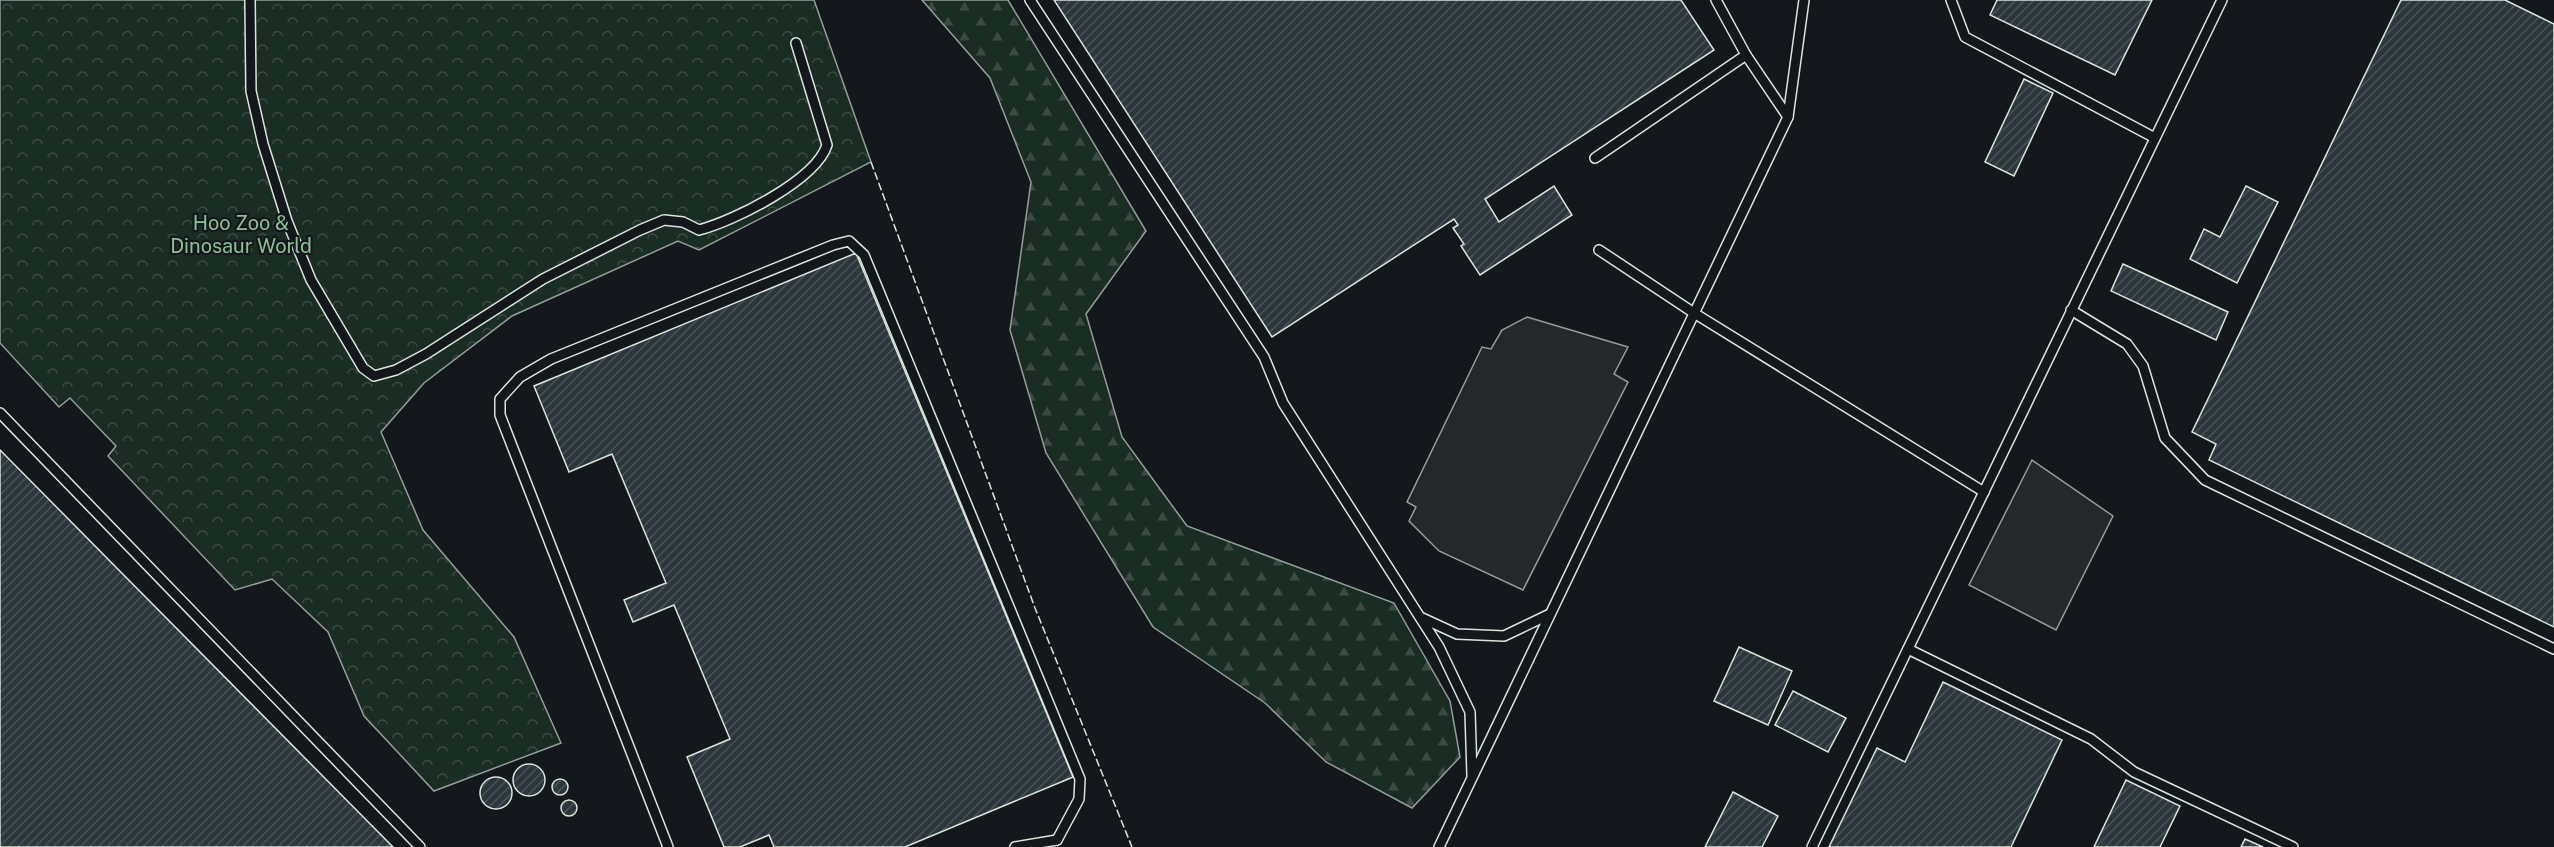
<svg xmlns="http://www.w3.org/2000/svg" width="2554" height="847" font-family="'Public Sans',sans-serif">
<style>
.forest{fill:url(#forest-firs);stroke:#939e99;stroke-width:1.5}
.park{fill:url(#park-crowns);stroke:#939e99;stroke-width:1.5}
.parking{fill:#24282b;stroke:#939e99;stroke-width:1.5}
.building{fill:url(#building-hatch);stroke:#d8e6dc;stroke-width:1.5}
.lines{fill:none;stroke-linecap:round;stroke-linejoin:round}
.lane-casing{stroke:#d8e6dc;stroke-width:12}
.lane{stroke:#14181c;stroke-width:9}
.fence{stroke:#d8e6dc;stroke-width:1.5;stroke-dasharray:8 3;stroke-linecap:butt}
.labels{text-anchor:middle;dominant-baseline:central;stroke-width:4.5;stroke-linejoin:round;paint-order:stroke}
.park-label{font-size:20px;fill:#8ac095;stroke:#14181c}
</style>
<defs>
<pattern id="forest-firs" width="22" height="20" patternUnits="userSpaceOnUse" patternTransform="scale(1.5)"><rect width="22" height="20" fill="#1a2d24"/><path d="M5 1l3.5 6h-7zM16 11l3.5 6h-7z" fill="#3b4b43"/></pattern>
<pattern id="park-crowns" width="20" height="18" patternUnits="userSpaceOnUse" patternTransform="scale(1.5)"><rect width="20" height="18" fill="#1a2d24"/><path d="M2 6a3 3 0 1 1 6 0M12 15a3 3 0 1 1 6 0" fill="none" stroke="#3b4b43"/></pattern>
<pattern id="building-hatch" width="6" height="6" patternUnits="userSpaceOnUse" patternTransform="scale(1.5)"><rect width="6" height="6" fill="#2c363c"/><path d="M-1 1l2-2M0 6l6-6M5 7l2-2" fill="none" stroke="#4a5358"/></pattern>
</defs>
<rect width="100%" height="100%" fill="#14181c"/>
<path class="forest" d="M922 0H1008L1146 231 1086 314 1122 437 1187 526 1394 603 1450 701 1460 757 1412 808 1326 762 1265 703 1153 627 1046 453 1010 330 1031 182 990 78Z"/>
<path class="park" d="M0 0H814L871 162 699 250 678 241 512 316 424 383 381 432 423 530 514 637 561 743 434 791 364 716 328 632 272 579 235 590 108 456 116 446 70 398 59 407 0 343Z"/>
<g class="parking">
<path d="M1527 317 1628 347 1614 374 1628 382 1523 590 1439 551 1409 521 1416 507 1407 502 1482 347 1491 349 1502 330Z"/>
<path d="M2032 460 2113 516 2056 630 1969 585Z"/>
</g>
<g class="building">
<path d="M1054 0H1681L1714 50 1485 199 1499 222 1554 186 1572 215 1480 275 1461 246 1464 244 1453 228 1458 225 1454 219 1272 337Z"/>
<path d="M1997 0H2152L2115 75 1990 15Z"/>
<path d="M2401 0H2505L2554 24V627L2209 460 2216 444 2192 432Z"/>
<path d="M2024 79 2053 93 2014 176 1985 162Z"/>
<path d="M2246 186 2278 202 2237 283 2190 259 2204 229 2220 237Z"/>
<path d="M856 253 1073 777 905 847H774L769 835 740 847H724L687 757 730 739 674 605 633 622 624 600 666 583 612 454 569 472 534 386Z"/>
<path d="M2123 264 2228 312 2216 340 2111 291Z"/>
<path d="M0 450 393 847H0Z"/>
<path d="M1739 647 1792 671 1768 725 1714 701Z"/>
<path d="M1943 682 2062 740 2011 847H1829L1877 748 1905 762Z"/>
<path d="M1793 691 1846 718 1828 752 1775 725Z"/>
<circle cx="529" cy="780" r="16"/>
<circle cx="496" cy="793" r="16"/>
<circle cx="560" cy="787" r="8"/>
<path d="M2126 780 2180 806 2160 847H2094Z"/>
<path d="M1733 792 1778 816 1762 847H1705Z"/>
<circle cx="569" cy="808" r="8"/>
<path d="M2245 839 2263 847H2241Z"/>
</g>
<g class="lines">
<g class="lane-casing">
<g id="lane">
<path d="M250 0 251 91 263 144 287 221 311 280 363 368 374 376 396 370 426 354 543 279 640 230 664 220 683 222 699 230C734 221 816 180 827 145L796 43"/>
<path d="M1030 0 1264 357 1283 403 1439 647 1470 712 1472 775"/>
<path d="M1716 0 1746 55"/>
<path d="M1951 0 1965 37 2155 138"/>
<path d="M1595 158 1746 55 1788 117"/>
<path d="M1599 250 1694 313 1984 492"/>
<path d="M2071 310 2127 344 2143 366 2165 438 2205 480 2554 649"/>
<path d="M0 413 420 847"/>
<path d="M1420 617 1457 634 1504 636 1550 614"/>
<path d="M1908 649 2091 739 2134 772 2293 847"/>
<path d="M668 847 500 415V399L520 377 551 359 833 245 849 241 864 255 1080 779 1079 799 1057 840"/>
<path d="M1015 847 1057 840"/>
<path d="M1439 847 1788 117 1804 0"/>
<path d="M1812 847 2222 0"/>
</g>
</g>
<use href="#lane" class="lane"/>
<path class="fence" d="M871 162 1035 608 1132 847"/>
</g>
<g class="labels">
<g class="park-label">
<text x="241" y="223">Hoo Zoo &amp;<tspan x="241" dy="23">Dinosaur World</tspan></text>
</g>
</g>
</svg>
